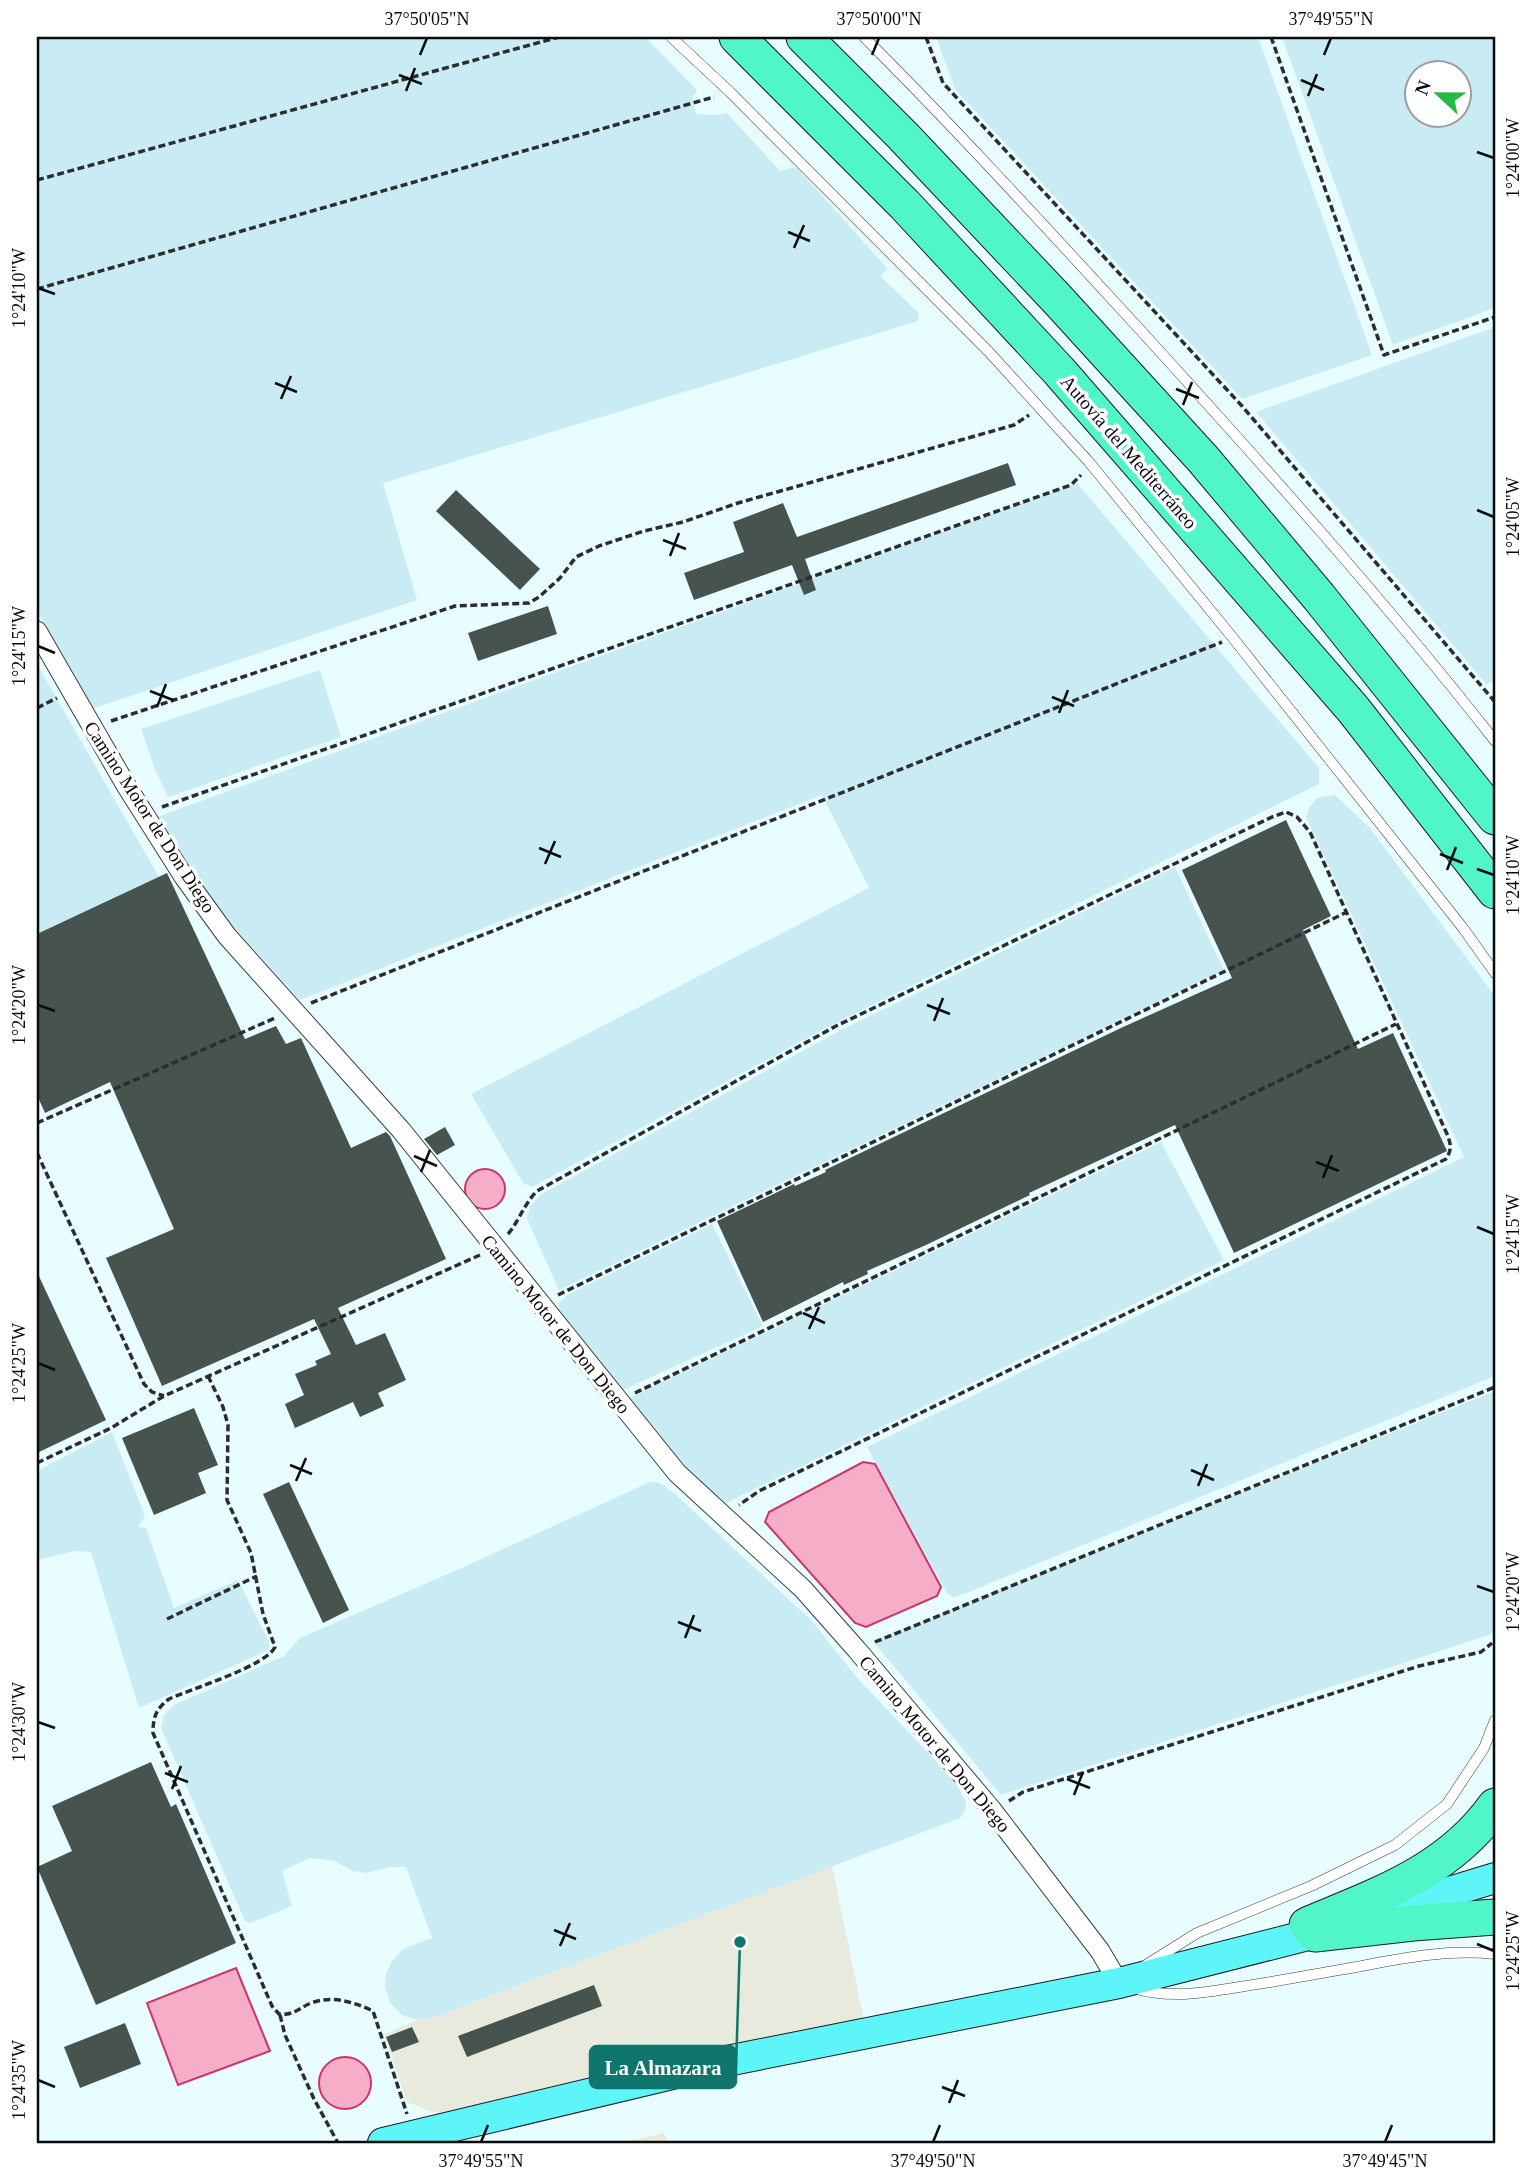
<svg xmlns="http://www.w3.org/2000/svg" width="1532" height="2180" font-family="Georgia,serif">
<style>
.industrial{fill:#e8eade}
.farmland{fill:#c9ecf4;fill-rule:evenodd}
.water{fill:#f6adc7;stroke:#cd3467;stroke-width:2}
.building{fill:#47534f}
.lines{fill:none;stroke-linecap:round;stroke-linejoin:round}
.service-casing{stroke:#3e3e3e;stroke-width:11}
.minor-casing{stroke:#3e3e3e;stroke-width:21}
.primary-casing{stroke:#1c1c1c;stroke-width:32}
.motorway-casing{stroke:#1c1c1c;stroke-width:37}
.path{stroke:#2d2d2d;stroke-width:3.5;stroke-dasharray:7 3.5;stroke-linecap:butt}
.service{stroke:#fff;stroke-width:10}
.minor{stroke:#fff;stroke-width:19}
.primary{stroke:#5ef5f9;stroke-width:30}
.motorway{stroke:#50f5c8;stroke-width:35}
.ticks{fill:none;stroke:#0b0b0b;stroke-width:2.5}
.labels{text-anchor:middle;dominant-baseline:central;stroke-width:7;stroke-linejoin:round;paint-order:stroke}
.street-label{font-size:19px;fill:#0b0b0b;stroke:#fff}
.leader{fill:none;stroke:#0f766e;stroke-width:2.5}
.callout-dot{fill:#0f766e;stroke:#fff;stroke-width:2.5}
.callout{fill:#0f766e;stroke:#0f766e;stroke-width:2.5}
.callout-label{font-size:21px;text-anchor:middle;font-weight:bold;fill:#fff}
.neatline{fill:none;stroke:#0b0b0b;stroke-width:2.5}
.ticks-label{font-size:18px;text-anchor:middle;fill:#0b0b0b}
</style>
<rect width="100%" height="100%" fill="#e8fdff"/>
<g class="industrial">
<path d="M832 1866 864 2020 440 2115 407 2102 384 2034 418 2020 434 2017Z"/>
<path d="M664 2133 667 2143H622Z"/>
</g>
<g class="farmland">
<path d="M37 37H645L697 90 692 98 696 114 716 115 727 113 780 171 796 167 888 269 880 276 919 313 918 321 383 483 417 600 92 709 37 611Z"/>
<path d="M936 37H1258L1372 355 1242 399 955 89Z"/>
<path d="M1282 37H1495V308L1393 345ZM1416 74H1458V116H1416Z"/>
<path d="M1495 327V681L1486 684 1256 412Z"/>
<path d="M1077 483 1319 768V784L820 1031 532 1187 523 1183 471 1094 869 888 822 795 300 1000 212 903 154 818Z"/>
<path d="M37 664 159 877 37 934Z"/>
<path d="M320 670 341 737 168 797 155 769 141 729Z"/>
<path d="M1335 795 1369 827 1495 996V1376L954 1598 947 1593 867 1447 1464 1157 1306 817 1309 808 1317 798Z"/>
<path d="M1175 867 1224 970 559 1290 527 1219 530 1207 540 1195 837 1032Z"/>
<path d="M1161 1142 1224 1260 726 1503 700 1482 669 1450 629 1398Z"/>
<path d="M712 1224 763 1326 621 1391 559 1309 558 1304 567 1295Z"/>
<path d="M1495 1391V1629L1492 1634 1001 1795 873 1641Z"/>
<path d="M112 1432 145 1516 138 1527 146 1528 174 1608 238 1580 269 1642V1650L139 1708 91 1552 74 1551 37 1560V1471Z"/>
<path d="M650 1482 660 1483 674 1493 812 1621 859 1680 955 1781 966 1802 965 1811 960 1818 434 2017 418 2020 402 2015 390 2003 385 1987 386 1974 392 1961 403 1949 432 1938 406 1867H389L368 1873 353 1871 335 1861 310 1858 282 1871 292 1906 250 1923 245 1921 161 1728 164 1715 174 1705 284 1656 300 1638 457 1570Z"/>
</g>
<g class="water">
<circle cx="485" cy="1189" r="20"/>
<path d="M863 1462 875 1464 941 1587 937 1596 866 1627 855 1623 765 1522 769 1512Z"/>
<path d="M236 1968 270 2051 178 2085 147 2003Z"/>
<circle cx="345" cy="2083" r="26"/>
</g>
<g class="building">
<path d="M1008 463 1016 485 805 559 816 590 804 595 792 565 694 600 684 573 744 552 733 522 783 503 797 537Z"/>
<path d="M456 490 540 569 520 590 436 511Z"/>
<path d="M548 606 557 634 478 661 468 633Z"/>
<path d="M1286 820 1331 916 1303 930 1358 1049 1393 1033 1447 1151 1234 1253 1175 1125 1029 1193 1030 1195 926 1245 867 1271 868 1274 844 1285 843 1282 763 1322 717 1221 794 1184 795 1186 826 1172 825 1170 1123 1027 1232 978 1182 870Z"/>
<path d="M167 873 245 1039 276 1026 286 1044 301 1038 351 1148 386 1132 390 1136 446 1259 338 1308 356 1345 385 1333 406 1380 378 1393 384 1406 360 1417 353 1402 295 1428 285 1404 304 1395 295 1374 317 1365 315 1361 331 1354 314 1319 162 1386 106 1258 174 1229 110 1082 45 1113 37 1095V934Z"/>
<path d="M445 1127 455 1145 437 1155 424 1139Z"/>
<path d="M37 1272 106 1420 37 1453Z"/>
<path d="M194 1408 218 1465 198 1473 206 1493 154 1515 122 1438Z"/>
<path d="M289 1482 349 1610 323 1623 263 1494Z"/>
<path d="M151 1762 171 1807 176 1804 236 1943 96 2005 37 1867 72 1851 52 1806Z"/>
<path d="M594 1985 602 2006 467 2057 458 2036Z"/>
<path d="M125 2023 141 2064 80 2088 64 2047Z"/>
<path d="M412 2027 419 2042 392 2052 386 2037Z"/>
</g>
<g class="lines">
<g class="service-casing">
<g id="service">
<path d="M671 37 730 92 989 352 1089 462 1233 638 1463 928 1495 973"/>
<path d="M864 37C960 133 1051 233 1143 333 1264 466 1384 600 1495 741"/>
<path d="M1146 1965 1197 1933 1311 1886 1395 1845 1447 1804 1484 1748 1495 1720"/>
<path d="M1133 1988C1169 1999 1203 1993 1239 1987 1279 1981 1317 1974 1356 1967 1403 1958 1448 1949 1495 1954"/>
</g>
</g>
<g class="minor-casing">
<path id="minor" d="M37 631 127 787 184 877 227 936 401 1130 677 1473 803 1589 857 1650 992 1810 1100 1951 1119 1983"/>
</g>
<g class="primary-casing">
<path id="primary" d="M383 2143 727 2061 1119 1983 1308 1935 1495 1878"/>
</g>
<g class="motorway-casing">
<g id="motorway">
<path d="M737 37 905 205 1059 371 1353 709 1495 891"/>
<path d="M804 37 903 136 1058 300 1203 459 1319 597 1495 817"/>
<path d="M1307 1925C1378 1895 1448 1872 1495 1806"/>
<path d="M1315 1934 1413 1923 1495 1917"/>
</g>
</g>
<g class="path">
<path d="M926 37 943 83 1242 406 1495 702"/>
<path d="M1271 37 1384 355 1495 317"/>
<path d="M37 180 559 37"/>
<path d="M37 289 714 97"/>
<path d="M37 708 57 698"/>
<path d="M111 721 455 606 529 603 539 597 560 578 576 557 599 546 644 531 683 522 738 503 1014 425 1029 415"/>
<path d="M162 807 1071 485 1081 475"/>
<path d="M311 1003 1222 642"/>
<path d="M37 1123 275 1018"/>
<path d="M37 1153 144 1384 152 1392 164 1396"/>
<path d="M508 1234C519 1221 524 1204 537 1191L836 1026 1272 817 1286 812 1297 817 1310 832 1447 1134C1451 1144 1452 1150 1446 1159L759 1491 739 1505"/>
<path d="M558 1295 1347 912"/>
<path d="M208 1376 223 1407 228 1425 227 1500 251 1553 263 1614 275 1647C266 1666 191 1689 169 1699 156 1709 153 1717 153 1733L272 2006 279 2014C293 2016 299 2008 311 2003 333 1995 353 2002 373 2011L407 2114"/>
<path d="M635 1393 1396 1024"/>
<path d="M37 1463 111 1428 164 1396 480 1255"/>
<path d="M167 1619 257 1576"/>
<path d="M875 1642 1495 1387"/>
<path d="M1009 1801 1023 1792 1419 1666 1481 1652 1492 1643"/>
<path d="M280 2015 285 2035 314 2099 338 2143"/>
</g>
<use href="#service" class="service"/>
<use href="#minor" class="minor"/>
<use href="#primary" class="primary"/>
<use href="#motorway" class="motorway"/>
</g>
<path class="ticks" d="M420 55 427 38M872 55 879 38M1324 55 1331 38M399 75 422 84M1301 80 1324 90M406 91 415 68M1308 96 1317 74M1477 152 1494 158M788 232 810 241M794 248 804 225M38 288 55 294M275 383 297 392M1176 389 1199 398M281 399 291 376M1183 405 1192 382M1477 510 1494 517M663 540 686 549M670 556 679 533M38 646 55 653M150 691 173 700M1052 697 1074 706M157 707 166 684M1059 713 1068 690M539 848 561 857M1440 854 1463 863M545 864 555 841M1477 869 1494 875M1447 870 1456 847M38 1005 55 1011M927 1005 950 1014M934 1021 943 998M414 1156 437 1166M1316 1162 1339 1171M421 1172 430 1150M1323 1178 1332 1155M1477 1227 1494 1234M803 1313 825 1323M809 1329 819 1307M38 1363 55 1370M290 1465 312 1474M1191 1470 1214 1480M296 1481 306 1458M1198 1486 1207 1464M1477 1586 1494 1592M678 1622 701 1631M685 1638 694 1615M38 1722 55 1728M165 1773 188 1782M1067 1779 1090 1788M172 1789 181 1766M1074 1795 1083 1772M554 1930 576 1939M1477 1944 1494 1951M560 1946 570 1923M38 2080 55 2087M942 2087 965 2096M949 2103 958 2080M481 2142 488 2125M933 2142 940 2125M1385 2142 1392 2125"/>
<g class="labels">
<g class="street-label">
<text transform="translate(1129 452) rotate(49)">Autovía del Mediterráneo</text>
<text transform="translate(150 817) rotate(57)">Camino Motor de Don Diego</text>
<text transform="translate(556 1324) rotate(51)">Camino Motor de Don Diego</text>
<text transform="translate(935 1744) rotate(50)">Camino Motor de Don Diego</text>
</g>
</g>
<path class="leader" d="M740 1942L736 2067"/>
<circle class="callout-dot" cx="740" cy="1942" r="7"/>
<rect class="callout" x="590" y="2046" width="146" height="42" rx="7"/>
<g class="callout-label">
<text x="663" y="2075">La Almazara</text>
</g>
<rect width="1532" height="2180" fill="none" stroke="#ffffff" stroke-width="77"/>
<g transform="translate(1438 94) rotate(292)"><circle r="33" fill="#ffffff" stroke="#9d9d9d" stroke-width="2"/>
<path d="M0-5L12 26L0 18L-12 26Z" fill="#23ba45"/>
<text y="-10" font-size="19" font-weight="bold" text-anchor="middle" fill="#0b0b0b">N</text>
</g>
<rect x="38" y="38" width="1456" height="2104" class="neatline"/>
<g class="ticks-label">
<text x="427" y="25">37°50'05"N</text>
<text x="879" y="25">37°50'00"N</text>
<text x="1331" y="25">37°49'55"N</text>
<text transform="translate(1513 158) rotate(-90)" y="6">1°24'00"W</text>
<text transform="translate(19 288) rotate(-90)" y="6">1°24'10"W</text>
<text transform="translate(1513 517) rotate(-90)" y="6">1°24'05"W</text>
<text transform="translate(19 646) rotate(-90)" y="6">1°24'15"W</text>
<text transform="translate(1513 875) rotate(-90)" y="6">1°24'10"W</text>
<text transform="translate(19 1005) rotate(-90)" y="6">1°24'20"W</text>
<text transform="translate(1513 1234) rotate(-90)" y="6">1°24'15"W</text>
<text transform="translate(19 1363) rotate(-90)" y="6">1°24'25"W</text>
<text transform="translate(1513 1592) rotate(-90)" y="6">1°24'20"W</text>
<text transform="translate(19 1722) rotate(-90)" y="6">1°24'30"W</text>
<text transform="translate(1513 1951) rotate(-90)" y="6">1°24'25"W</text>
<text transform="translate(19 2080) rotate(-90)" y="6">1°24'35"W</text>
<text x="481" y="2167">37°49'55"N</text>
<text x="933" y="2167">37°49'50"N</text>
<text x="1385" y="2167">37°49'45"N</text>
</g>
</svg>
